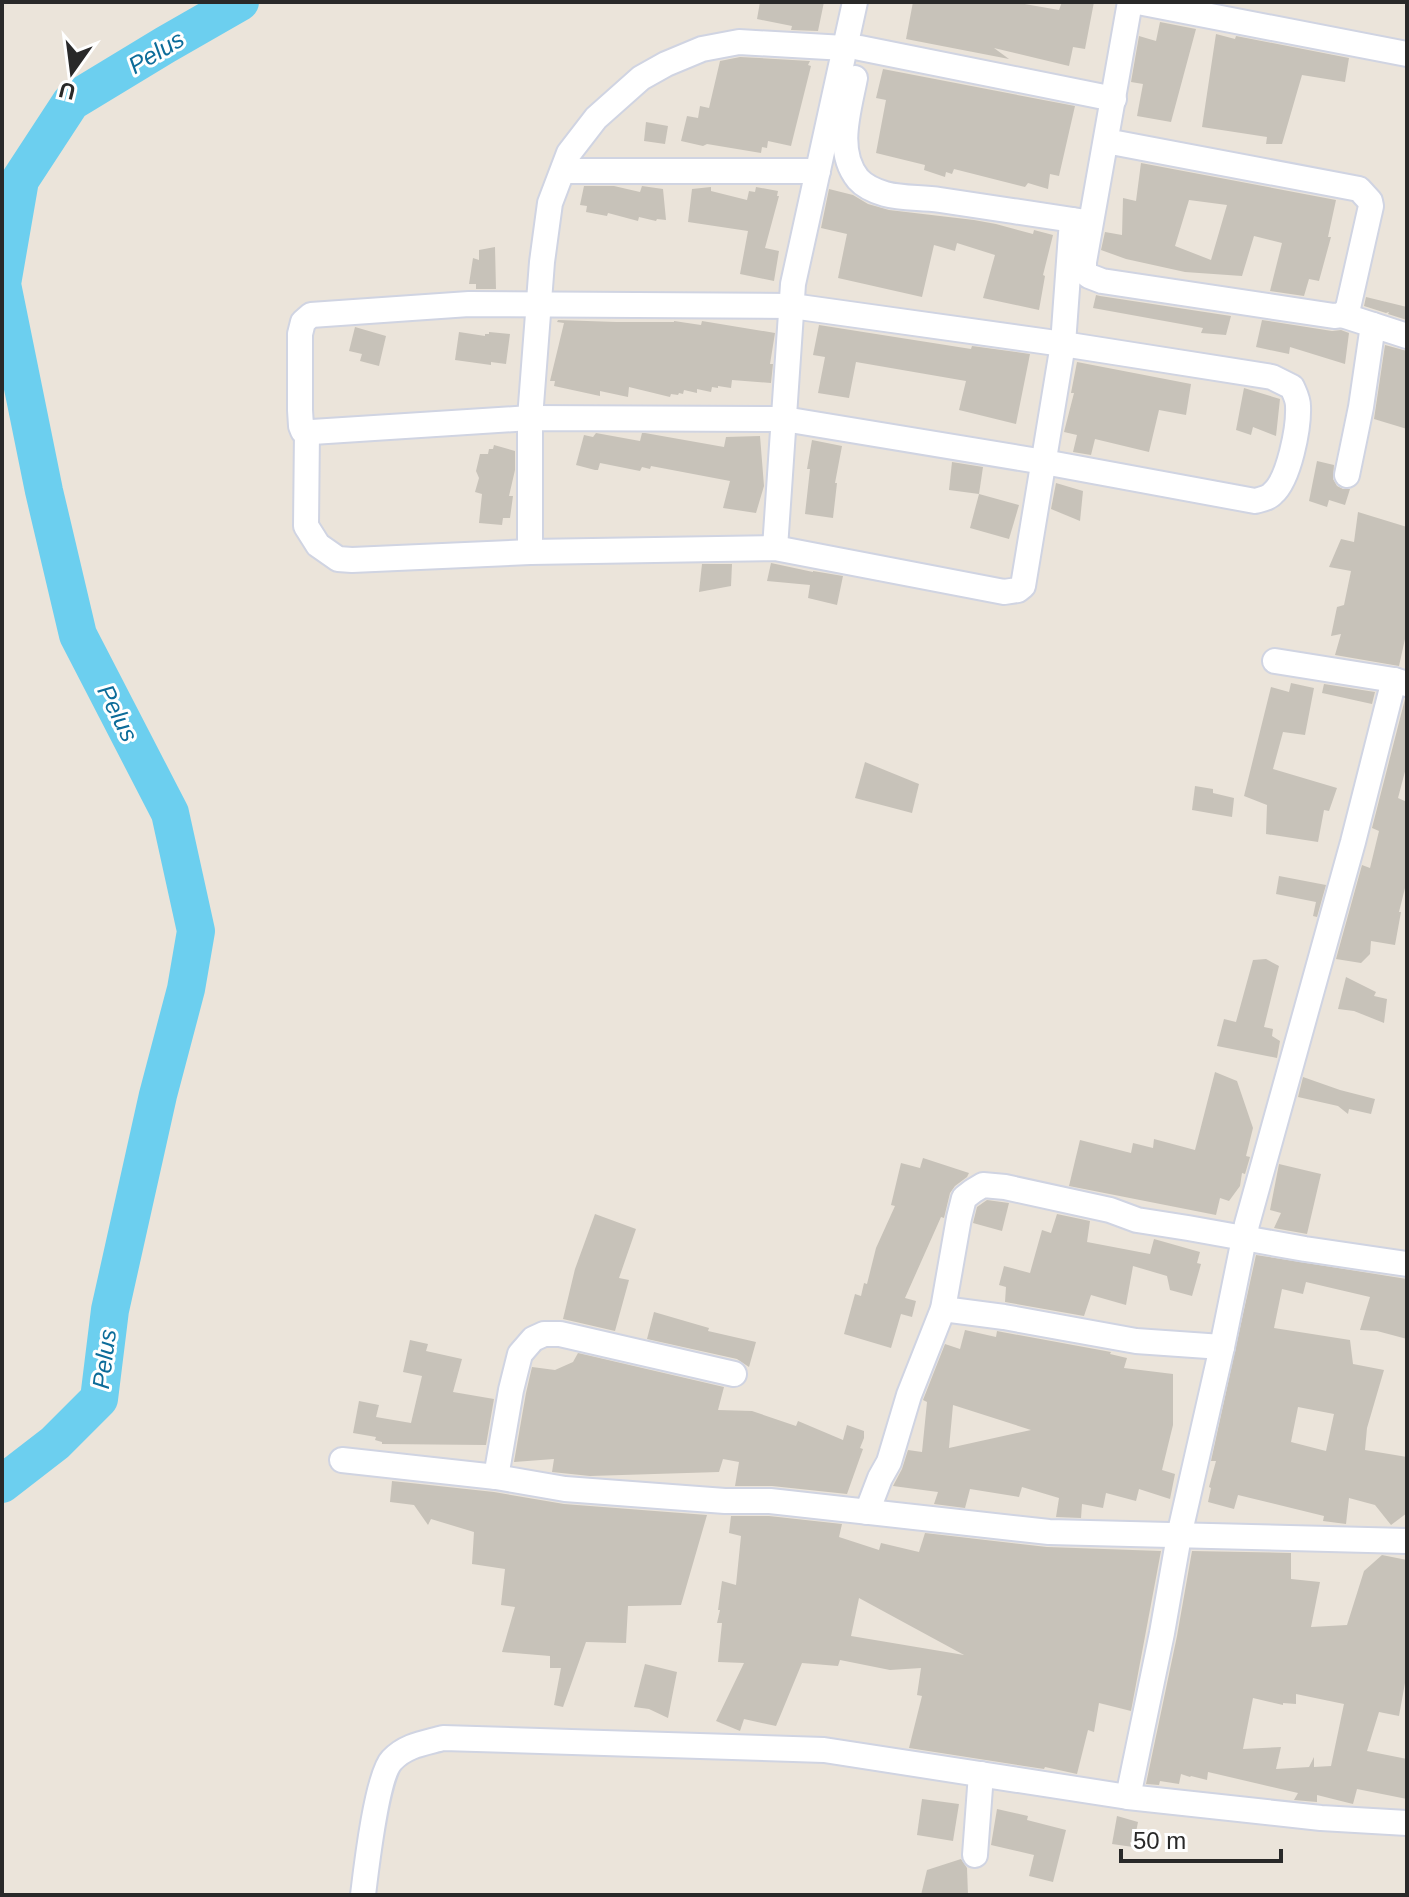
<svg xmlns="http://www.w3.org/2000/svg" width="1409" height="1897" font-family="Arial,sans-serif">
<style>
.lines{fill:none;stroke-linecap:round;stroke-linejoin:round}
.river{stroke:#6ccfef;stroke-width:38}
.building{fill:#c7c2b9;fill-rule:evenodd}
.minor-casing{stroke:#d0d4e2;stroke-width:28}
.minor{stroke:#fff;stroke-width:24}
.labels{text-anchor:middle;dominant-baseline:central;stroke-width:6;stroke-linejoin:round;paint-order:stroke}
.water-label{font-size:24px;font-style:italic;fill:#0c6c99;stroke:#fff}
</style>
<rect width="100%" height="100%" fill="#ebe4da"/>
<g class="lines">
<path class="river" d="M2 1484 55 1443 99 1399 110 1310 158 1095 186 989 196 931 170 813 78 635 44 491 2 284 20 180 71 102 165 45 240 2"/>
</g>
<g class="building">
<path d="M760 2H824L818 31 791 30 792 26 757 19Z"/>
<path d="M913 2H1013L1059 10 1062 2H1094L1085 49 1073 47 1069 66 994 48 1009 59 906 39Z"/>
<path d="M1160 22 1196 29 1171 122 1137 116 1143 84 1131 82 1139 36 1156 41Z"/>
<path d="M1216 34 1235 39 1236 36 1349 58 1345 82 1302 75 1282 144H1266L1267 137 1202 127Z"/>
<path d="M740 57 810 61 808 65 811 66 791 146 768 141 767 148 762 147 761 153 707 144 703 146 681 141 687 116 698 118 700 106 709 108 720 61Z"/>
<path d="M883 69 1075 106 1059 176 1050 174 1048 189 1028 183 1025 187 954 169 952 174 946 172 945 177 924 170 925 165 876 153 886 100 876 98Z"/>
<path d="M646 122 668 126 665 144 644 141Z"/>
<path d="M1141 163 1336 200 1328 237H1331L1319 281 1309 279 1304 296 1270 291 1282 243 1254 236 1242 276 1185 272 1126 259 1101 250 1105 232 1122 235 1123 198 1136 201ZM1189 200 1227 205 1211 260 1175 246Z"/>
<path d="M584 186H614L640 192 642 186 663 189 666 220 657 219 656 221 639 217 638 221 608 213 607 216 586 212 587 206 580 205Z"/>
<path d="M711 187V191L747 200 749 191 755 192 756 187 778 191 777 196H779L765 248 779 251 774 281 740 274 748 231 688 222 692 189Z"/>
<path d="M829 189 853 195 868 204 889 210 974 220 996 224 1033 234 1034 230 1053 235 1043 275 1045 276 1039 310 983 298 995 255 957 243 955 251 934 245 922 297 838 278 847 234 821 228Z"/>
<path d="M495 247 496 289H476V284H469L473 258 479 260V250Z"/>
<path d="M1096 295 1100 296 1231 316 1226 335 1201 333 1203 328 1093 308Z"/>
<path d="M1366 297 1407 307V320L1388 314 1389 312 1386 313 1364 306Z"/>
<path d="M558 320 616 322H674V321L701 325 702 321 775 333 770 364H773L771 383 732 380 731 388 718 386V388L712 387 711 392 697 389V393L684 390 683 394 679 393 678 395 671 394 670 397 629 387 628 397 600 391V396L554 386 555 381H550L564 323 557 322Z"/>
<path d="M1262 320 1332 331 1341 330 1349 333 1345 364 1290 347 1289 354 1256 347Z"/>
<path d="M819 325 971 349 972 346 1030 354 1016 424 959 410 966 381 856 362 849 398 818 393 825 357 813 355Z"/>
<path d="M355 327 386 336 379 366 360 361 362 354 349 351Z"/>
<path d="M459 332 485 336V334H489V332L510 334 506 364 491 362V365L455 360Z"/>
<path d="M1385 345 1407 351V429L1374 419Z"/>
<path d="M1077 362 1191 384 1186 415 1159 410 1149 452 1095 439 1091 455 1073 452 1077 435 1064 432 1074 393H1071Z"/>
<path d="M1244 388 1280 399 1276 436 1253 427 1251 435 1236 430Z"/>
<path d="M596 433 640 441 642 433H645L724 447 726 437 760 436 764 486 756 513 723 508 730 481 651 466 650 469 642 467 640 471 600 463 598 470H595L576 465 584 435 593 437Z"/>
<path d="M812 440 842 446 835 483H837L833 518 805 514 810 469H807Z"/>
<path d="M494 445 515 451V470L509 496H513L510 518H503L502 525 479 523 482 494 475 492 479 478 476 471 480 454H488L489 449H493Z"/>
<path d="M1317 461 1334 465 1333 479 1337 486 1343 489H1350L1345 505 1329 500 1327 507 1309 501Z"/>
<path d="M952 462 983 467 979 494 949 490Z"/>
<path d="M1056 483 1083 491 1080 521 1051 509Z"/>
<path d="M979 494 1019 505 1009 539 970 528Z"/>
<path d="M1358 512 1407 527V630L1399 666 1335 655 1341 634 1331 636 1337 607 1344 605 1351 571 1329 567 1341 539 1354 542Z"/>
<path d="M771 563 813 572V571L843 576 837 605 808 598 810 585 767 581Z"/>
<path d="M702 564H732L731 586 699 592Z"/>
<path d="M1291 683 1314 688 1305 735 1283 732 1273 769 1337 788 1329 811 1324 810 1318 842 1266 834 1267 805 1244 796 1271 687 1289 692Z"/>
<path d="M1324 684 1375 692 1372 704 1322 693Z"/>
<path d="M1405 699H1407V764L1398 798 1407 802V880L1399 912H1401L1395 945 1371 941 1370 954 1361 963 1336 959 1362 865 1370 868 1379 831 1372 828Z"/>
<path d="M865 762 919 784 912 813 855 798Z"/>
<path d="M1195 786 1213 789V793L1234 798 1232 817 1192 810Z"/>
<path d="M1279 876 1326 885 1317 917 1313 916 1316 902 1276 894Z"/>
<path d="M1266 959 1279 966 1264 1027 1273 1029 1272 1036 1280 1041 1277 1058 1217 1046 1224 1019 1236 1022 1253 960Z"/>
<path d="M1346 977 1376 992 1374 996 1387 999 1384 1023 1354 1011 1338 1009Z"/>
<path d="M1215 1072 1237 1081 1253 1128 1246 1156 1250 1157 1245 1174 1242 1173 1240 1186 1229 1201 1220 1198 1216 1215 1069 1186 1080 1140 1131 1153 1133 1143 1153 1148 1154 1139 1195 1150Z"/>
<path d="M1303 1077 1340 1090 1375 1099 1371 1114 1349 1109 1348 1114 1338 1106 1298 1097Z"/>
<path d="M923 1158 969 1173 967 1177 955 1186 950 1193 944 1218 941 1217 905 1298 916 1301 912 1317 901 1314 891 1348 844 1334 855 1294 861 1296 864 1283 867 1284 876 1248 895 1206 891 1205 901 1163 920 1168Z"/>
<path d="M1279 1164 1321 1174 1307 1234 1274 1228 1281 1213 1270 1210Z"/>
<path d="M987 1200 1009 1203 1002 1231 973 1223 977 1207Z"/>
<path d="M595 1214 636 1229 619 1278 629 1280 615 1331 563 1319 575 1269Z"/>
<path d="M1057 1214 1090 1221 1087 1242 1150 1254 1154 1239 1200 1252 1197 1263 1201 1264 1192 1296 1170 1290 1167 1276 1133 1266 1126 1305 1091 1295 1084 1316 1005 1302 1006 1287 999 1285 1004 1266 1030 1273 1042 1230 1051 1233Z"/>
<path d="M1256 1255 1407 1279V1339L1377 1331 1360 1330 1370 1297 1306 1282 1303 1294 1282 1289 1274 1328 1350 1340 1353 1364 1384 1370 1367 1428 1365 1450 1407 1457V1513L1391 1525 1375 1505 1349 1498 1346 1524 1323 1521 1324 1516 1238 1495 1234 1509 1208 1502 1211 1488 1209 1487 1216 1461H1211ZM1298 1407 1334 1414 1326 1451 1291 1442Z"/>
<path d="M654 1312 709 1328 708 1331 756 1342 749 1367 737 1359 647 1339Z"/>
<path d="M965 1330 996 1337 997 1331 1002 1332 1111 1352 1110 1354 1127 1358 1124 1368 1173 1374V1425L1162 1470 1175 1474 1170 1499 1139 1489 1136 1501 1106 1493 1103 1508 1082 1504 1081 1518 1056 1517 1059 1498 1022 1487 1019 1497 970 1489 965 1508 934 1504 938 1492 893 1486 902 1469 908 1450 922 1452 927 1402 923 1400 945 1344 960 1349ZM953 1405 1031 1430 949 1448Z"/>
<path d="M410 1340 428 1344 426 1351 462 1359 453 1392 494 1399 486 1445 382 1444V1442L375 1440 376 1437 353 1433 359 1401 379 1405 376 1417 411 1423 422 1376 403 1372Z"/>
<path d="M578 1353 724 1387 718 1410 752 1411 796 1426 798 1421 843 1440 847 1425 864 1431V1438L860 1448 863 1449 847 1494 772 1486H735L739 1462 723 1459 719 1472 590 1476 552 1472 554 1459 514 1462 526 1393 532 1367 555 1370 573 1362Z"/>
<path d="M392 1481 494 1492 564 1504 707 1515 681 1605 628 1606 626 1643 586 1642 563 1707 554 1705 561 1668H550V1656L502 1652 515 1607 501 1605 505 1569 472 1564 474 1532 431 1519 428 1525 414 1505 390 1502Z"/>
<path d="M731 1516H769L842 1524 839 1537 879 1550 881 1543 919 1552 925 1533 1047 1547 1161 1551 1131 1711 1099 1703 1094 1732 1088 1730 1077 1774 1045 1767 1044 1769 909 1748 922 1696 917 1695 921 1668 890 1670 840 1660 838 1666 802 1663 776 1726 744 1719 740 1731 716 1721 744 1663 718 1662 722 1623H717L720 1610H718L722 1581 736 1585 741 1536 729 1533ZM859 1598 964 1655 851 1636Z"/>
<path d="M1192 1551 1291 1553V1579L1320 1582 1311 1627 1347 1625 1364 1571 1382 1555 1407 1560V1683H1405L1399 1716 1379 1712 1367 1751 1407 1759V1799L1357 1789 1353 1804 1317 1795V1802L1294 1800 1298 1793 1208 1772 1207 1780 1191 1776 1190 1777 1181 1774 1179 1784 1160 1781 1159 1785 1146 1784 1177 1636ZM1296 1694 1344 1704 1331 1766 1314 1767V1757L1309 1767 1276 1769 1281 1747 1243 1749 1253 1698 1283 1705V1703L1296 1704Z"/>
<path d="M645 1664 677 1672 668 1718 649 1709 634 1707Z"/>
<path d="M922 1799 959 1804 953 1841 917 1835Z"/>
<path d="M997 1809 1028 1816 1027 1820 1066 1830 1053 1882 1029 1876 1034 1855 991 1845Z"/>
<path d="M1117 1816 1138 1822 1133 1847 1112 1844Z"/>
<path d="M961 1859 967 1868 968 1895H921L927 1870Z"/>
</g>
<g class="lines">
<g class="minor-casing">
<g id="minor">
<path d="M1138 2 1407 54"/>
<path d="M860 48 1114 99"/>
<path d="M855 78C849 110 835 151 858 179 865 187 875 191 885 194 903 199 922 197 940 200 989 207 1037 215 1086 222"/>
<path d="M1106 141 1359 189 1370 201 1371 206 1348 308 1342 315 1334 316 1102 281 1089 276 1084 272V262L1130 2"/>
<path d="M563 171H818"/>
<path d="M469 304 792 306 1063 344 1272 377 1292 387C1295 394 1298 399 1298 406 1299 428 1289 479 1273 493 1269 498 1262 499 1255 501L1044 462 784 419 530 418 312 432 303 431 301 426 300 410V334L303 322 311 315Z"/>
<path d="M1342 315 1373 325 1361 407 1347 475"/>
<path d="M1373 325 1407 336"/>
<path d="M307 431 306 526 318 545 338 559 352 560 530 552 775 548 1004 592 1018 590 1023 586 1063 344 1072 220"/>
<path d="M775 548 793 284 855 2"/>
<path d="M530 552V418L542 262 550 203 569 153 596 118 641 78 666 64 702 49 739 42 845 48"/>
<path d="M1275 661 1394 680"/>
<path d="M943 1309 1004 1317 1136 1341 1222 1347"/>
<path d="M342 1460 496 1477 565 1489 725 1501H770L1049 1532 1407 1541"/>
<path d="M496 1477 511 1390 520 1354 533 1339 544 1334H560L734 1374"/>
<path d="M867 1512 880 1478 889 1462 909 1395 943 1309 959 1218 964 1198 973 1191 983 1185 1005 1187 1110 1210 1137 1220 1188 1228 1305 1249 1407 1264"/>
<path d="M1128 1797 1162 1633 1179 1536 1222 1347 1247 1224 1353 842 1394 680 1407 684"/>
<path d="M975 1855 981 1774"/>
<path d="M363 1895C366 1870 377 1775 392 1760 406 1745 425 1743 443 1738L824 1750 1128 1797 1321 1818 1407 1823"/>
</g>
</g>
<use href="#minor" class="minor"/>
</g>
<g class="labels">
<g class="water-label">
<text transform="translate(156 52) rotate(-31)">Pelus</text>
<text transform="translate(118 713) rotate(63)">Pelus</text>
<text transform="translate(104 1359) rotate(-83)">Pelus</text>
</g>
</g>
<rect width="1409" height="1897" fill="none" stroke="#292929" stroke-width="8"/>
<g transform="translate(72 72) rotate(194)" stroke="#ffffff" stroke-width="6" paint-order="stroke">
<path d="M0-6L14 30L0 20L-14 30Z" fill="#292929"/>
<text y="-12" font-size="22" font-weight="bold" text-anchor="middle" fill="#292929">U</text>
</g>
<path d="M1121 1849v12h160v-12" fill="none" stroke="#292929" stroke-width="4"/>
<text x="1133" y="1849" font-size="24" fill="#292929" stroke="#ffffff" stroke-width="6" paint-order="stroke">50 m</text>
</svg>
